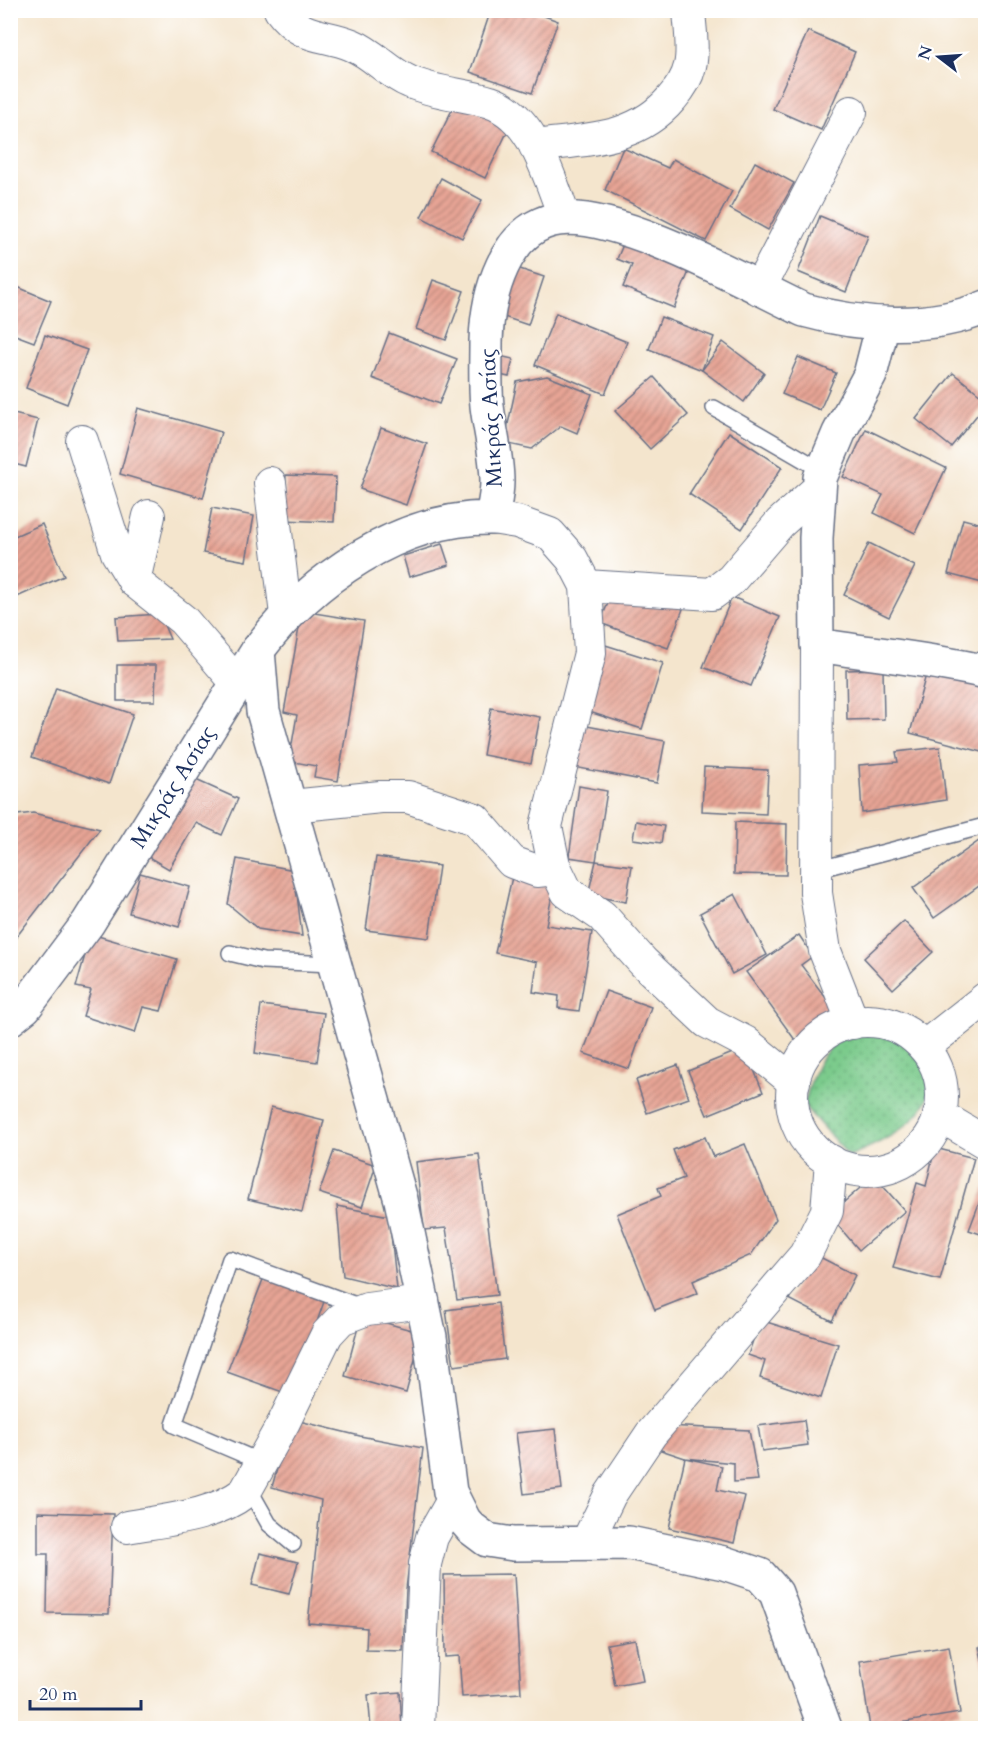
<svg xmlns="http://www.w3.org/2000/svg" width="996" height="1739" font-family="Cardo,serif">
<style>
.park{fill:url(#park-dots);stroke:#4b7d75;stroke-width:1.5}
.building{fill:url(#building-hatch)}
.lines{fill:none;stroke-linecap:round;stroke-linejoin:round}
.lane-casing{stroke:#676f85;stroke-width:18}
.street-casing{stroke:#676f85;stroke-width:34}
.secondary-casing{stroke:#676f85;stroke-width:36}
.lane{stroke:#fff;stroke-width:15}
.street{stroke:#fff;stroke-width:32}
.secondary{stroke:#fff;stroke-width:33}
.labels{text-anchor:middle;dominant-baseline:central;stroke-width:4.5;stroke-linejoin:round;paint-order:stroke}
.street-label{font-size:22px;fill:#1b2f5e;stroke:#fff}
</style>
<defs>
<pattern id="park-dots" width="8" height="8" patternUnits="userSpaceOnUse" patternTransform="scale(1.5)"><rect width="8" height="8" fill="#7bcb8c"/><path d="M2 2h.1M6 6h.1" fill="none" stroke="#64a576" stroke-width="1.8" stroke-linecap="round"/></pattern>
<pattern id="building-hatch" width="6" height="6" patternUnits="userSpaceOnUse" patternTransform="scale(1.5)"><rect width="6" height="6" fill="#e7a494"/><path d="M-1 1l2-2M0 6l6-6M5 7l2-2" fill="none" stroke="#ba867c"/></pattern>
</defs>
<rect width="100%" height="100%" fill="#fff"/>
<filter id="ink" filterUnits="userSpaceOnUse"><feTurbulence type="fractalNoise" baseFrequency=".0167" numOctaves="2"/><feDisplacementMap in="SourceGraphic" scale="12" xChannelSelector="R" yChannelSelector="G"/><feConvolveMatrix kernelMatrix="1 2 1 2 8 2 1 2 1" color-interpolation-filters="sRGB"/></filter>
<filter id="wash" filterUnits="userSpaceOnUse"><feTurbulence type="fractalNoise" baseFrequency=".008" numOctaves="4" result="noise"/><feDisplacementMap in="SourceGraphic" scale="24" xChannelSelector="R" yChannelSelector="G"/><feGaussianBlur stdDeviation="1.35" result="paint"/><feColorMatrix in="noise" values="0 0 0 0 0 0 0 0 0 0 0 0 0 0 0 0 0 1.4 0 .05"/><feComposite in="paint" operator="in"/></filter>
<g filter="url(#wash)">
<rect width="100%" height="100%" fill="#f4e5cd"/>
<path class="park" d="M861 1030C907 1029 956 1072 916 1116 898 1135 873 1146 849 1156L804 1106C813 1070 822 1042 861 1030Z"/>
<g id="blocks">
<g class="building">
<path d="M491 10H528L558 21 532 93 470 72Z"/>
<path d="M808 31 855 52 821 130 773 109Z"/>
<path d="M457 100 510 126 485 178 431 152Z"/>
<path d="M623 148 668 168 673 159 732 191 706 241 605 190Z"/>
<path d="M755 162 794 183 768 230 730 209Z"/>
<path d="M441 178 482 200 462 238 421 217Z"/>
<path d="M820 216 868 236 846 292 798 272Z"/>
<path d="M624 242 690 269 674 308 623 287 632 265 617 259Z"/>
<path d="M514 267 544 277 528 325 498 315Z"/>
<path d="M433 280 464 291 446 340 416 329Z"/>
<path d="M15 286 51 301 34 342 10 333V296Z"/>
<path d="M556 313 627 342 605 394 535 365Z"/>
<path d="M661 317 714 337 702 370 649 349Z"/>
<path d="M389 333 457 359 439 404 372 378Z"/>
<path d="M45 335 87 350 67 404 26 388Z"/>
<path d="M723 342 764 373 744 402 702 370Z"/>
<path d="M495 355 513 359 509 377 491 373Z"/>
<path d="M798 357 836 373 820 410 782 394Z"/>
<path d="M953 373 986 399V404L951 447 916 419Z"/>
<path d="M547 376 592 394 577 433 561 426 532 449 504 443 517 382Z"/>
<path d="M654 377 688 415 650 449 615 411Z"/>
<path d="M138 408 221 432 203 498 120 474Z"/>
<path d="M10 413 38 420 26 467 10 463Z"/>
<path d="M381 428 427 444 406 505 360 489Z"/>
<path d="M866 429 946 468 915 533 874 513 883 495 843 477Z"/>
<path d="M729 432 782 467 742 529 689 494Z"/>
<path d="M286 475 336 477 334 522 283 520Z"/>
<path d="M212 508 254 516 246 561 203 553Z"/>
<path d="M963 519 986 525V584L948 574Z"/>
<path d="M42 524 64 576 17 597 10 581V538Z"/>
<path d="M869 543 915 566 889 617 844 595Z"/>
<path d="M442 544 449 565 409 577 403 556Z"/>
<path d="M652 597 683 609 668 648 600 623 608 603Z"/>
<path d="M732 597 780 617 751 686 703 667Z"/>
<path d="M302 611 364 621 338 781 314 777 316 766 289 761 297 715 284 712Z"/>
<path d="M159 614 170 639 118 641 116 617Z"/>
<path d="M599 643 663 663 642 729 577 708Z"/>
<path d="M117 665H156L155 701H117Z"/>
<path d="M883 669 884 719 847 720 846 670Z"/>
<path d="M927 671 986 687V753L910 733Z"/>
<path d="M56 688 133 714 109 784 32 757Z"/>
<path d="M491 708 540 717 531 764 483 755Z"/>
<path d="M582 725 665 741 657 783 574 767Z"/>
<path d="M940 747 946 800 862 813 859 765 898 762 896 752Z"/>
<path d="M704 767 768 770 766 814 702 811Z"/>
<path d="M187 776 238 799 222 835 196 823 169 869 138 851Z"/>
<path d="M579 786 607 791 596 861 632 866 626 902 588 895 596 861 569 857Z"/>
<path d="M33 813 100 829 10 945V816Z"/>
<path d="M636 821 664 826 661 843 633 839Z"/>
<path d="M735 822 787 824 786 875 734 874Z"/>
<path d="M986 836V881L934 918 913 888Z"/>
<path d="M376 857 439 866 429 938 366 930Z"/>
<path d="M237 859 294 870 302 936 258 929 228 904Z"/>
<path d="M140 873 190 887 179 927 129 913Z"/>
<path d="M512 877 554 886 546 925 592 932 579 1011 558 1008 559 996 533 992 537 962 495 953Z"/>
<path d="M735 894 767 955 732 974 700 913Z"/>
<path d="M904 921 933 952 893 989 864 958Z"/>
<path d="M91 934 177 959 161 1011 143 1007 135 1033 83 1016 91 990 76 987Z"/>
<path d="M799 935 813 956 801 965 835 1010 795 1040 746 972Z"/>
<path d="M606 991 651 1007 629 1069 583 1053Z"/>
<path d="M261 1005 324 1013 317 1062 255 1053Z"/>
<path d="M745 1048 763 1092 707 1115 688 1071Z"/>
<path d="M678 1065 689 1098 647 1113 636 1080Z"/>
<path d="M271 1107 324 1120 302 1212 248 1199Z"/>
<path d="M705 1137 713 1157 745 1144 776 1219 751 1255 693 1281 698 1293 655 1310 617 1214 661 1196 658 1188 684 1178 673 1150Z"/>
<path d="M935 1148 974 1158 940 1280 893 1268 917 1183 926 1186Z"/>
<path d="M334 1151 376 1165 362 1207 319 1193Z"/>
<path d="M479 1154 497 1295 457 1300 446 1228 424 1230 416 1162Z"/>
<path d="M874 1176 905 1211 859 1250 829 1215Z"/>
<path d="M986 1185V1236L969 1230Z"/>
<path d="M337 1206 389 1216 397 1289 343 1276Z"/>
<path d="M812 1253 855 1275 832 1321 789 1299Z"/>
<path d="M264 1277 325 1299 291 1395 227 1372Z"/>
<path d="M498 1303 505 1359 454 1366 446 1310Z"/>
<path d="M361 1316 422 1333 406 1393 345 1376Z"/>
<path d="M760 1320 838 1344 821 1398 760 1378 765 1361 748 1355Z"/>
<path d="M291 1419 360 1436 423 1448 406 1589 403 1651 366 1650 367 1628 308 1623 321 1500 272 1487Z"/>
<path d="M804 1420 808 1445 762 1451 758 1426Z"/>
<path d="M665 1426 749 1430 758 1480 734 1482V1463L685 1458 722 1466 717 1490 745 1496 734 1543 669 1528 685 1458 655 1448Z"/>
<path d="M555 1429 562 1489 524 1494 516 1433Z"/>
<path d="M38 1512 113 1514 109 1614 47 1613 48 1554H38Z"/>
<path d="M260 1553 298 1562 289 1594 252 1585Z"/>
<path d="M514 1574 521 1693 462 1697 459 1656 445 1657 444 1575Z"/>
<path d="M635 1639 643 1681 615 1686 607 1644Z"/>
<path d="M949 1646 960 1713 870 1728 860 1661Z"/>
<path d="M986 1646V1670L985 1671 979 1647Z"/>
<path d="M400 1692 402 1728H371L368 1695Z"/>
</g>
</g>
</g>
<g filter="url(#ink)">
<use href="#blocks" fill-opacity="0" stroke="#676f85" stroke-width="1.5"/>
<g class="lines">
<g class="lane-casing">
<g id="lane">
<path d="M714 408 823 471"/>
<path d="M816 870 981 827"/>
<path d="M230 953 263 961 333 964"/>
<path d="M261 1462 174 1425 230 1259 364 1308"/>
<path d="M248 1487 269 1524 293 1544"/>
</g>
</g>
<g class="street-casing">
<g id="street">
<path d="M280 10C302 40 323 33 352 45 374 54 388 73 410 82 435 93 464 94 490 102 535 117 549 179 565 218"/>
<path d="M535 146C586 139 636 141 672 98 680 89 687 79 690 66 694 49 690 28 689 10"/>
<path d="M759 289 851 112"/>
<path d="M82 441 117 553 134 581"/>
<path d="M270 483 286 615"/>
<path d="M149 516 134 581 183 620 237 683"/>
<path d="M492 518 517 522 550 534 572 559 586 586 590 653 546 826 554 865 567 892 602 916 643 962 707 1022 745 1042 794 1082"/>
<path d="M586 586 712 594 731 580 780 523 818 489"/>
<path d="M817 645 816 893 825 951 853 1023"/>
<path d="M291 806 381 797H408L475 819 512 862 537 871 546 870 554 865"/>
<circle cx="867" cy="1096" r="75"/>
<path d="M924 1047 986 998"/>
<path d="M939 1115 986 1143"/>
<path d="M127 1527C166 1520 213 1517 245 1492L284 1422 327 1334 341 1319 367 1309 423 1302"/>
<path d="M587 1542 610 1495 651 1434 805 1255 827 1211 831 1161"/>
<path d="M418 1728 425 1564 432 1537 453 1500"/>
</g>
</g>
<g class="secondary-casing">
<g id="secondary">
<path d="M883 324 870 375 839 433 820 478 816 538 817 645C873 654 930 659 986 672"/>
<path d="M258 650 263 711 401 1200 430 1337 450 1492 464 1520 471 1528 487 1540 513 1544 629 1543 724 1563 760 1575 776 1593 825 1728"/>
<path d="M10 1019 25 1007 88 923 258 650C311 579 400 517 492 518 494 506 497 494 497 482 497 456 490 431 487 406 485 385 486 363 486 342 487 297 504 226 559 219 619 211 747 283 804 310 861 326 929 331 986 307"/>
</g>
</g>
<use href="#lane" class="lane"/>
<use href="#street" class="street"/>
<use href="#secondary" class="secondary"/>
</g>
</g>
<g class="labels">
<g class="street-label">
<text transform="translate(491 418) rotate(-93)">Μικράς Ασίας</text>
<text transform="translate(173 787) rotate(-58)">Μικράς Ασίας</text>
</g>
</g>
<rect width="996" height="1739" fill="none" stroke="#fff" stroke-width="36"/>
<g transform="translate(939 57) rotate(287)" stroke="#ffffff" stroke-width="4.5" paint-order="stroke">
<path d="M0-4.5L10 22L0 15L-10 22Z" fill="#1b2f5e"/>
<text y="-9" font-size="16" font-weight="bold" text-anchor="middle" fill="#1b2f5e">N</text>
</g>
<path d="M30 1700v9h111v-9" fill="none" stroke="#1b2f5e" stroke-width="3"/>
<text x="39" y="1700" font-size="18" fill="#1b2f5e" stroke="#ffffff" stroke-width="4.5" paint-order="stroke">20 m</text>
</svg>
